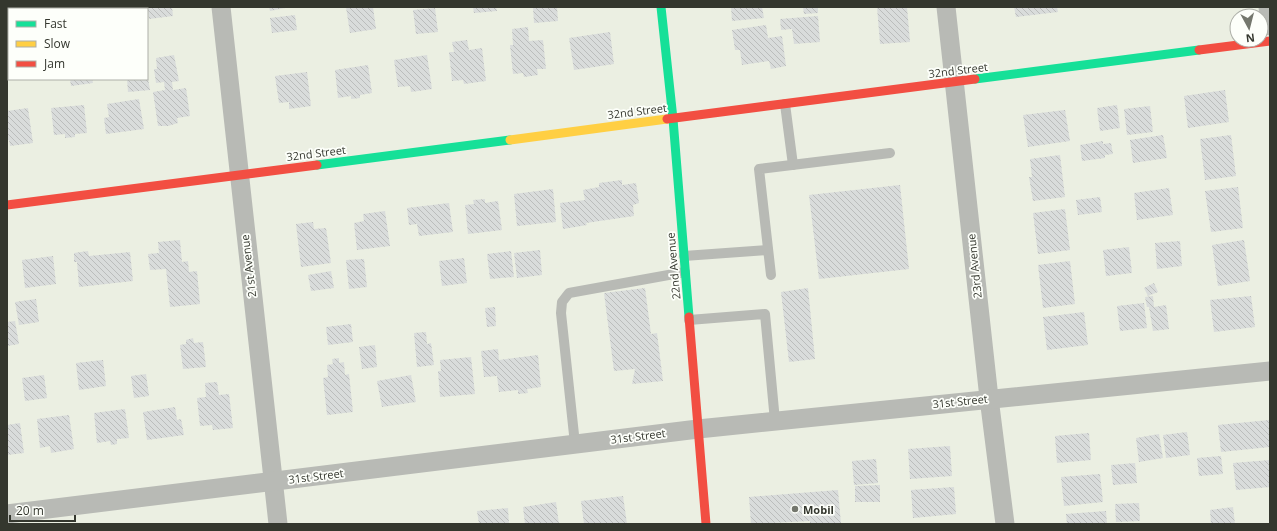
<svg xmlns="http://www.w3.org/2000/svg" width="1277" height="531" font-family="'Open Sans',sans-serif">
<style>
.building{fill:url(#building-back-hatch)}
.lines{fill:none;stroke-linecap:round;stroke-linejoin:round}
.lane{stroke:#b8bab5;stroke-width:10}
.street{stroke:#b8bab5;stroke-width:19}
.fast{stroke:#16e098;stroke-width:9}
.slow{stroke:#ffcf43;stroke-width:9}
.jam{stroke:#f24e42;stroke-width:9}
.poi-dot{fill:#74776d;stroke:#fdfffa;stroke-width:1.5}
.labels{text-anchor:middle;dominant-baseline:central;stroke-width:3.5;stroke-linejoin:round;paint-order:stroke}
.street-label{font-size:11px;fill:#34372e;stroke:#fdfffa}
.poi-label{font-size:11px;font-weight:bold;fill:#34372e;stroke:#fdfffa;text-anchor:start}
</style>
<defs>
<pattern id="building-back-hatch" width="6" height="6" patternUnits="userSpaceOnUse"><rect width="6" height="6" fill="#d9dcdb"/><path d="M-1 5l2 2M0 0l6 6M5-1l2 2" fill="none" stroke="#bbbdbc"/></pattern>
</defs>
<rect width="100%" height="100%" fill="#ebefe2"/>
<g class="building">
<path d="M85 7H109V9H86Z"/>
<path d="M141 7H172L173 16 149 19 148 11 141 9Z"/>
<path d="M269 7H285V8L270 11Z"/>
<path d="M346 7H373L376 29 350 33Z"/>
<path d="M473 7H496L497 11 474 13Z"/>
<path d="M533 7H557L558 21 534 23Z"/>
<path d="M731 7H762L764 18 732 21Z"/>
<path d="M803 7H818V13L804 14Z"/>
<path d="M877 7H907L910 42 880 44Z"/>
<path d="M1014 7H1057L1058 12 1016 17Z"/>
<path d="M435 8 438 32 416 34 413 10Z"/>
<path d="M295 15 297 30 272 33 270 18Z"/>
<path d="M818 16 820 42 794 44 792 29 781 30 780 19Z"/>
<path d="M766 25 768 38 782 36 786 66 771 69 769 61 742 65 740 50H735L732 30Z"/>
<path d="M528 27 529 41 543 40 546 69H537L538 75 524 77 523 73 513 74 510 45H513L512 29Z"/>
<path d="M610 32 614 64 574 70 569 38Z"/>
<path d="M467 40 469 50 482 48 486 81 464 84 463 80 452 81 449 52H454L452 42Z"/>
<path d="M174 55 179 81 172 82 173 90 186 88 190 116 177 118 178 123 168 126H158L153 92 165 90 164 82 156 83 154 69H157L156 58Z"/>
<path d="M427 55 432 89 411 92 410 86 398 87 394 60Z"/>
<path d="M368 65 372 93 360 95V98L351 99V96L338 98 335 70Z"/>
<path d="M147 72 150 90 128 92 127 79H147Z"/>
<path d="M307 72 311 106 289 109V102L279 103 275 76Z"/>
<path d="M70 79H92L93 83 71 86Z"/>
<path d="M1225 90 1229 122 1188 128 1184 96Z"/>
<path d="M139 99 144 129 106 134 104 118 109 117 107 104Z"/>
<path d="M84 105 87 133 75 134V137L65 138V134L54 135 51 108Z"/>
<path d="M1117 105 1120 128 1100 131 1097 108Z"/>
<path d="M1150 106 1153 132 1127 135 1124 109Z"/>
<path d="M28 108 33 143 10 146 9 140H7V111Z"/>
<path d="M1065 110 1070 141 1028 147 1023 115Z"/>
<path d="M1163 135 1167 158 1133 163 1130 140Z"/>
<path d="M1231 135 1236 176 1205 180 1200 139Z"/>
<path d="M1103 141V144L1111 143 1113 154 1105 155V158L1082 161 1080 145Z"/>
<path d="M1060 155 1065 197 1033 201 1029 177H1032L1030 159Z"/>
<path d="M622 180V185L636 183 639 203 633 205 634 216 586 223 587 225 563 229 560 203 585 200 583 190 599 187V183Z"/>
<path d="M900 185 909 269 819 279 809 195Z"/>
<path d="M1238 187 1243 228 1211 232 1205 191Z"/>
<path d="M1169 188 1173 215 1137 220 1134 193Z"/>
<path d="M553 189 556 222 517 226 514 194Z"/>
<path d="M1100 197 1102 212 1078 215 1076 200Z"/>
<path d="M485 199V203L498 201 502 230 468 234 465 205 474 204 473 200Z"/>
<path d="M449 203 453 232 419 236 417 224 409 225 407 208Z"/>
<path d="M1065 209 1070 250 1038 254 1033 213Z"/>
<path d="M385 211 390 246 357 250 354 223 364 221 363 214Z"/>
<path d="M313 222 314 229 326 228 331 263 301 267 296 224Z"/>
<path d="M180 240 182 262 188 261 189 272 197 271 200 304 170 307 166 269 150 270 148 254 159 253 158 242Z"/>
<path d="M1244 240 1250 281 1218 286 1212 245Z"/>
<path d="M1180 241 1182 266 1157 269 1155 243Z"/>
<path d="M1129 247 1132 273 1106 276 1103 250Z"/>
<path d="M540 250 542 275 517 278 514 253Z"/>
<path d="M88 251 89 256 130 252 133 281 79 287 77 262H74V253Z"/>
<path d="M511 251 514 277 490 279 487 254Z"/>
<path d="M53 256 56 284 25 288 22 260Z"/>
<path d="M464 258 467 283 442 286 439 261Z"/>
<path d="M364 259 367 287 349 289 346 260Z"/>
<path d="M1070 261 1075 304 1043 308 1038 265Z"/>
<path d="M331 271 334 288 311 291 308 275Z"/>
<path d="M1154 283 1158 292 1148 296 1144 288Z"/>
<path d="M645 288 651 334 657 333 663 381 632 384 635 369 614 371 604 293Z"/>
<path d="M808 288 815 359 789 362 781 292Z"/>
<path d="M1153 296 1154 307 1166 305 1169 329 1153 331 1149 307H1147L1145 297Z"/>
<path d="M1251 296 1255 327 1214 332 1210 300Z"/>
<path d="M36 299 39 322 19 325 15 302Z"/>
<path d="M1144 303 1147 328 1120 331 1117 306Z"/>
<path d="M495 307 496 326 487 327 485 308Z"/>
<path d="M1084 312 1088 345 1047 350 1043 317Z"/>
<path d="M15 321 19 344 7 346V322Z"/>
<path d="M351 324 353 342 328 345 326 327Z"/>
<path d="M426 332 427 344 431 343 434 365 417 367 414 333Z"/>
<path d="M193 338 194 343 203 342 206 367 183 369 180 345 186 344V340Z"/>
<path d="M375 345 377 367 362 369 359 347Z"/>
<path d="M498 349 499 360 538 355 541 387 527 389 528 393 518 394V390L499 392 497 376 484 377 481 351Z"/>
<path d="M471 357 475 394 440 397 438 371H441L440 360Z"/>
<path d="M339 358V363L344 362 345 375 349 374 353 412 327 415 323 378 328 377 327 365 333 364 332 359Z"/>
<path d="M103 360 106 386 79 390 76 363Z"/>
<path d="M146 374 149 396 134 398 131 376Z"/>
<path d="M44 375 47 398 25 401 22 378Z"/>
<path d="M411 375 416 402 382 407 377 381Z"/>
<path d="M217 382 219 395 229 394 233 428 213 430 212 425 200 426 197 398 206 397 205 383Z"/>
<path d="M175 407 177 420 181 419 184 435 147 440 143 412Z"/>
<path d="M125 409 129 438 117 439V444L111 445 110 441 97 443 94 413Z"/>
<path d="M69 415 74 449 51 453 50 446 40 448 37 419Z"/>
<path d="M1269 420 1270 447 1221 452 1218 425Z"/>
<path d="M20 423 24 453 7 455V425Z"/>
<path d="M1187 432 1190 455 1166 458 1163 435Z"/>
<path d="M1089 433 1091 460 1057 463 1055 436Z"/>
<path d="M1159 434 1163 458 1139 462 1136 438Z"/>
<path d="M950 446 952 476 910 479 908 449Z"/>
<path d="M1221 456 1223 474 1199 476 1197 458Z"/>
<path d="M876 459 878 483 854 485 852 461Z"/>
<path d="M1270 460V487L1236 490 1233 463Z"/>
<path d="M1135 463 1137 483 1113 485 1111 465Z"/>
<path d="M1100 474 1103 502 1064 506 1061 477Z"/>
<path d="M880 485V502H855V486Z"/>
<path d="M954 487 956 514 913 518 911 490Z"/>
<path d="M838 490 841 524H810V521L751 524 749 497Z"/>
<path d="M623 496 627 524H584L581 501Z"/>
<path d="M556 502 559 524H525L523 507Z"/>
<path d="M1139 503 1140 521 1116 522 1115 504Z"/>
<path d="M1233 507 1235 524H1211L1210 510Z"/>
<path d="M508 508 509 524H479L477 511Z"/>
<path d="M1106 511 1107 524H1067L1066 514Z"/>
</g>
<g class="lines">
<g class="lane">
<path d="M785 104 793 165"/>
<path d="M684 256 768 250"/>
<path d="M771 275 759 169 890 153"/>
<path d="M689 320 765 314 775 421"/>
<path d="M575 444 561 313 562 302 569 293 685 272"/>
</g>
<g class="street">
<path d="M221 7 278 524"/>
<path d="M946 7 989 398 1005 524"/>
<path d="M1268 7 1270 26"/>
<path d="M7 514 698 429 1270 371"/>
</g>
<g class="fast">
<path d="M661 7 673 119 689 317"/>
<path d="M975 79 1199 50"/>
<path d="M317 165 510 140"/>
</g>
<path class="slow" d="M510 140 667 119"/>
<g class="jam">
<path d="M1199 50 1270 41"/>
<path d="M667 119 975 79"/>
<path d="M7 205 317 165"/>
<path d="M689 317 706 524"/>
</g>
</g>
<circle class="poi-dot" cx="795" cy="509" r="4"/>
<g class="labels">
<g class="street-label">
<text transform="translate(958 70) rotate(-7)">32nd Street</text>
<text transform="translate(637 111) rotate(-7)">32nd Street</text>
<text transform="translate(316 153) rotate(-7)">32nd Street</text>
<text transform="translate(248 266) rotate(-97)">21st Avenue</text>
<text transform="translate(673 266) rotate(-95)">22nd Avenue</text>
<text transform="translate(974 266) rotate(-96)">23rd Avenue</text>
<text transform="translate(960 401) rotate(-6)">31st Street</text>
<text transform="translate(638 436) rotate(-7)">31st Street</text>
<text transform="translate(316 476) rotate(-7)">31st Street</text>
</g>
<g class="poi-label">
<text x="803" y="509">Mobil</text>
</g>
</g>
<rect width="1277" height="531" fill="none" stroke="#34372e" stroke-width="16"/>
<rect x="8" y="8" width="140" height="72" fill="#fdfffa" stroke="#adafa8"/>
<rect x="16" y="21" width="20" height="6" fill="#16e098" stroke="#adafa8"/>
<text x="44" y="28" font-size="12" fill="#34372e">Fast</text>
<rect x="16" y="41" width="20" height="6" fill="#ffcf43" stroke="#adafa8"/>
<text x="44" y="48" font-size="12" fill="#34372e">Slow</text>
<rect x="16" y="61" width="20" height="6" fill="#f24e42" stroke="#adafa8"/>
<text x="44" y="68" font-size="12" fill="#34372e">Jam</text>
<g transform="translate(1249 28) rotate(173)"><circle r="19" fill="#fdfffa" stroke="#adafa8"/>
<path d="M0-3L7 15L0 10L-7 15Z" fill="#74776d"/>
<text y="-6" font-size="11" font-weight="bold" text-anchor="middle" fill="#34372e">N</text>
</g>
<path d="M10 515v6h65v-6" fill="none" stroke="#34372e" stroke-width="2"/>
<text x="16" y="515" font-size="12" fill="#34372e" stroke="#fdfffa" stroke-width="3" paint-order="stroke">20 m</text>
</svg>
